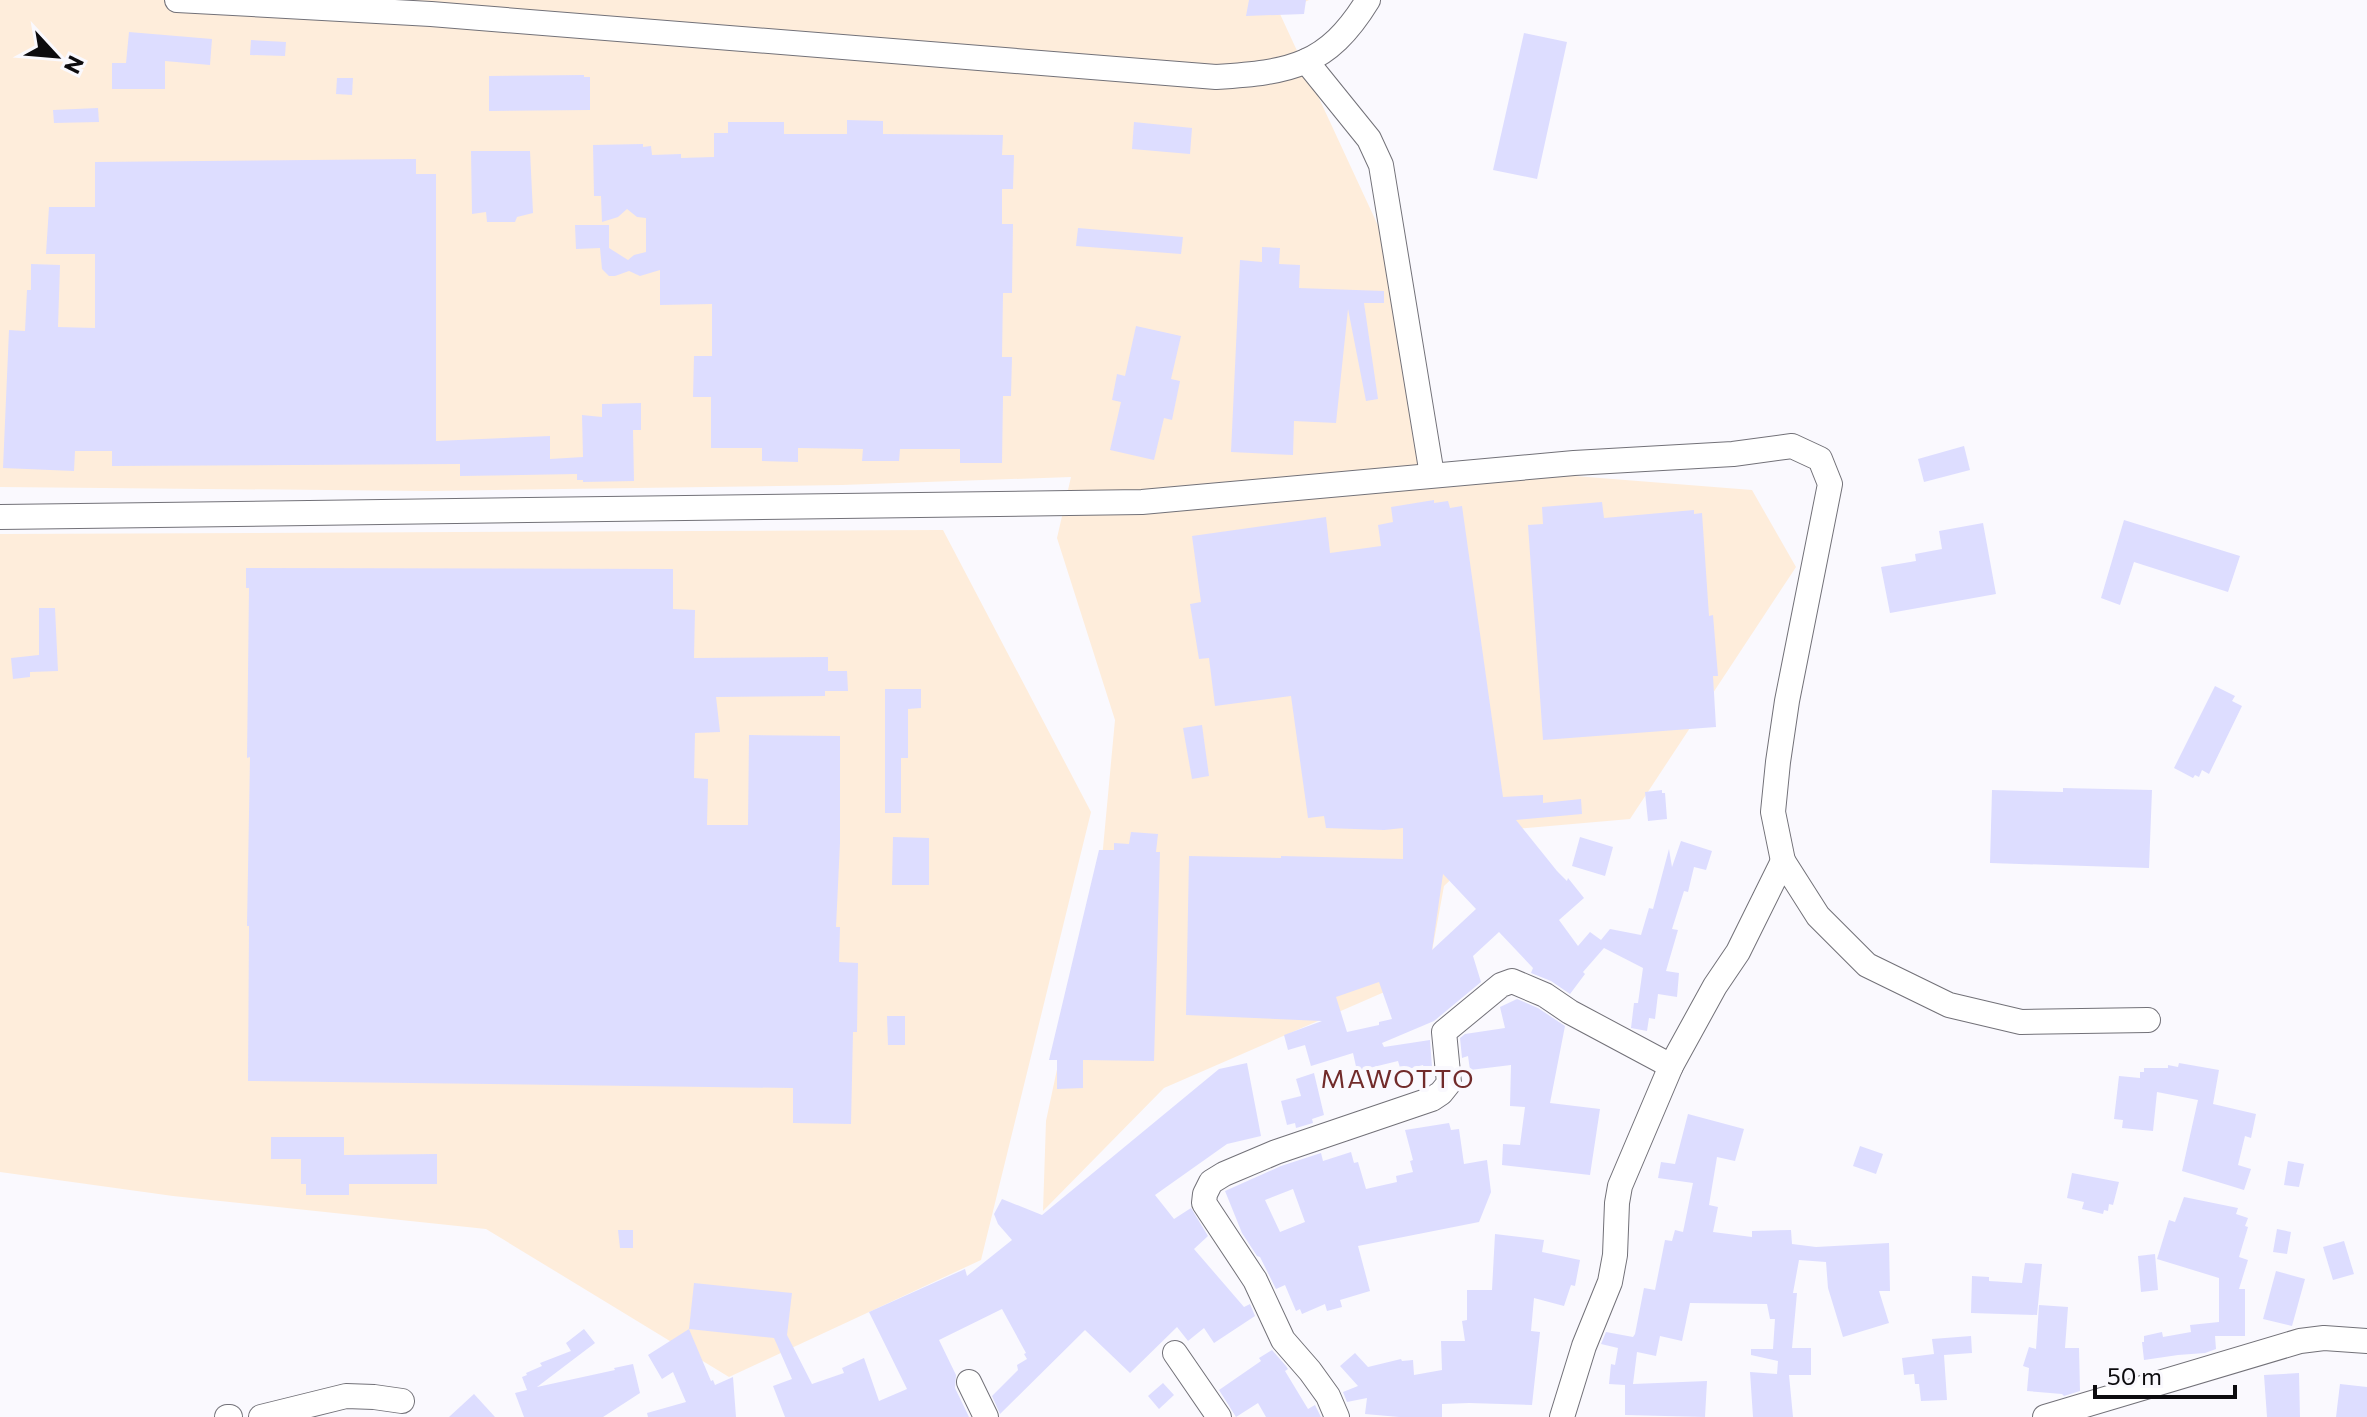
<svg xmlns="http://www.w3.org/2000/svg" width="2367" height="1417" font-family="Commissioner,sans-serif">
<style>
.industrial{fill:#feeddb}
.building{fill:#ddf;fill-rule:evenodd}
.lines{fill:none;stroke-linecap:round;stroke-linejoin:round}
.minor-casing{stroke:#727178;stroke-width:26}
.minor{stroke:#fff;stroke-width:24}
.labels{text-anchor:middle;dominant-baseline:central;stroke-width:8;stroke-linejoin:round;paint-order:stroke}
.quarter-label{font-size:26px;letter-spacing:2px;fill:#712b2a;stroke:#faf9fe}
</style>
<rect width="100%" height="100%" fill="#faf9fe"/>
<g class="industrial">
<path d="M0 0H1309L1280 14 1400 273 1435 465 1752 490 1796 567 1630 819 1503 830 1444 886 1428 973 1164 1088 1043 1211 1046 1121 1102 859 1115 720 1057 538 1071 477 842 485 429 491 0 487Z"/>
<path d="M943 530 1091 812 981 1260 729 1377 486 1229 173 1196 0 1172V534Z"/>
</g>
<g class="building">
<path d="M1249 0H1306L1304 14 1246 16Z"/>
<path d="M129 32 212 39 210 65 165 61V89H112V63H126Z"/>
<path d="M1524 33 1567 42 1537 179 1493 170Z"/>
<path d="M251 40 286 42 285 56 250 55Z"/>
<path d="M584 75V77H590V110L489 111V76Z"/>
<path d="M337 78H353L352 95 336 94Z"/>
<path d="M98 108 99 122 54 123 53 110Z"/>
<path d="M847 120 883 121V134L1003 135 1002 155H1014L1013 189H1002V224H1013L1012 293H1003L1002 357H1012L1011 396H1003L1002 463H960V449H900L899 461H862L863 449 798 448V462L762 461V448H711V397H693L694 356H712V304L660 305V270L640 276 629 271 615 276H609L602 269 600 248 576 249 575 225H609V248L628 260 634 255 646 252V218L637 217 627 209 618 217 602 222 601 196H594L593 145 643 144V147L651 146 652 155 681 154V158L714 157V133H728V122H784V134H847Z"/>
<path d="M1134 122 1192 128 1190 154 1132 149Z"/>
<path d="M471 151H530L533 213 517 217 515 222H487L486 212 472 214Z"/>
<path d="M416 159V174H436V441L550 436V459L583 457 582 415 602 417V404L641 403V430H633L634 481 583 482V480H577V474L460 476V464L112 466V451H75L74 471 3 468 9 330 25 331 27 290H31V264L60 265 58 327 95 328V254H46L49 207H95V162Z"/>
<path d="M1078 228 1183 237 1181 254 1076 246Z"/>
<path d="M1262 247 1280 248 1279 264 1300 265 1299 288 1384 291V303H1364L1378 399 1366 401 1348 309 1336 423 1294 421 1293 455 1231 452 1240 260 1262 262Z"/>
<path d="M1136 326 1181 336 1171 379 1180 381 1172 420 1164 418 1154 460 1110 450 1121 402 1112 400 1117 374 1125 376Z"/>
<path d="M1964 446 1970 470 1924 482 1918 459Z"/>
<path d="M1434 500V503L1448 501 1450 508 1462 506 1503 797 1543 795V803L1581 799 1582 814 1516 820 1557 871 1567 881 1568 878 1584 898 1559 920 1578 946 1590 932 1601 940 1610 929 1641 935 1649 908 1653 909 1669 849 1672 867 1681 841 1712 851 1706 870 1694 867 1688 892 1684 891 1672 929 1678 930 1666 971 1679 973 1677 997 1658 994 1655 1019 1649 1018 1647 1031 1631 1028 1634 1003H1638L1643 968 1604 948 1583 972 1585 974 1570 994 1551 981 1531 973 1533 968 1499 932 1473 956 1481 982 1434 1021 1382 1043 1384 1047 1430 1040 1432 1067 1424 1069 1423 1065 1401 1071 1398 1061 1357 1071 1353 1053 1311 1066 1305 1045 1288 1050 1284 1035 1322 1021 1186 1015 1189 856 1281 858V856L1403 859V828L1384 830 1326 828 1324 816 1308 818 1291 696 1215 706 1209 658 1199 659 1190 604 1201 602 1192 536 1326 517 1330 553 1381 546 1378 525 1393 522 1391 507ZM1443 874 1476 909 1432 950ZM1379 982 1392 1019 1379 1022V1025L1347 1032 1336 997Z"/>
<path d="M1602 502 1604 518 1694 510V514L1702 513 1709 616 1713 615 1718 676H1713L1716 727 1543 740 1528 525 1543 524 1542 507Z"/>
<path d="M2124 520 2240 556 2228 592 2134 562 2120 605 2101 598Z"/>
<path d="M1983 523 1996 594 1890 613 1881 567 1916 561 1915 554 1942 549 1939 531Z"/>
<path d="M246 568 673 569V609L695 610 694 658 828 657V671H847L848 691H825V696L716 697 720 732 695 733 694 778 708 779 707 825H748L749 735 840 736V843L836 927H840L839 962 858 963 857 1032H853L851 1124 793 1123V1088L248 1081 249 926H247L250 757 247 758 249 588H246Z"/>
<path d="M39 608H55L58 671 30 672V677L13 679 11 658 39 655Z"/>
<path d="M2215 686 2235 696 2232 701 2242 706 2209 774 2202 770 2199 777 2195 775 2193 778 2174 768Z"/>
<path d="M885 689H921V708L908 709V758H901V813H885Z"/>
<path d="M1202 725 1209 776 1192 779 1183 728Z"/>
<path d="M2063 788 2152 790 2149 868 1990 863 1992 790 2063 792Z"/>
<path d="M1662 790V793H1665L1667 819 1648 821 1645 792Z"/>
<path d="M1131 832 1158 834 1156 852H1160L1154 1061 1083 1060V1088L1057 1089V1060H1049L1099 850H1114V843L1129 844Z"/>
<path d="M893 837 929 838V885H892Z"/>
<path d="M1580 837 1613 847 1605 876 1572 866Z"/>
<path d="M1517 999 1538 1008 1565 1026 1550 1103 1600 1109 1590 1175 1502 1165 1503 1144 1520 1145 1525 1107 1510 1106 1511 1065 1470 1070 1468 1056 1462 1058 1460 1038 1465 1034 1505 1028 1500 1007Z"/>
<path d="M887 1016H905V1045H888Z"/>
<path d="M1247 1063 1261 1136 1227 1144 1155 1195 1174 1219 1191 1208 1208 1236 1194 1249 1244 1307 1250 1304 1255 1316 1214 1343 1204 1328 1188 1341 1177 1327 1130 1373 1085 1330 1000 1414 992 1396 1018 1370 1017 1365 1027 1359 1024 1354 1026 1353 1002 1309 939 1340 956 1375 955 1388 969 1417H785L773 1386 792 1379 774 1338 689 1329 694 1283 792 1293 787 1335 812 1384 844 1373 842 1368 864 1358 879 1401 907 1389 869 1312 965 1269 967 1276 1012 1240 998 1224 994 1214 1002 1199 1042 1215 1219 1069Z"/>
<path d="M2179 1063 2219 1070 2213 1104 2256 1114 2251 1138 2245 1136 2238 1165 2251 1169 2244 1190 2182 1171 2198 1100 2157 1092 2153 1131 2122 1128 2123 1120 2114 1119 2119 1076 2140 1078V1072H2144V1068H2168V1065L2178 1067Z"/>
<path d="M1314 1073 1324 1115 1312 1119 1313 1123 1296 1128 1295 1123 1287 1125 1281 1101 1301 1096 1296 1079Z"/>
<path d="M1688 1114 1744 1129 1735 1161 1717 1157 1709 1205 1718 1207 1713 1232 1752 1237V1231L1791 1230 1792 1244 1816 1247 1889 1243 1890 1291H1879L1889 1323 1843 1337 1828 1288 1826 1262 1799 1260 1793 1293H1797L1792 1348H1811V1375H1789L1793 1417H1753L1750 1372 1777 1374 1778 1361 1751 1355V1349H1773L1775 1319H1770L1767 1304 1690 1303 1682 1341 1660 1336 1656 1356 1637 1352 1633 1384 1707 1381 1705 1417 1625 1415V1385L1609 1384 1611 1364 1615 1365 1618 1348 1601 1344 1606 1332 1633 1337 1635 1334 1644 1288 1655 1290 1665 1240 1672 1241 1675 1230 1683 1232 1693 1183 1658 1178 1661 1162 1675 1164Z"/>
<path d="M1449 1123 1451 1130 1459 1129 1464 1164 1487 1160 1491 1192 1479 1222 1358 1246 1370 1291 1340 1300 1342 1307 1327 1311 1325 1304 1302 1314 1300 1309 1296 1311 1285 1285 1276 1289 1260 1257 1257 1256 1242 1233 1225 1191 1281 1166 1321 1153 1323 1161 1351 1152 1354 1163 1358 1162 1366 1189 1397 1182 1396 1176 1413 1172 1410 1161 1413 1160 1405 1130ZM1293 1189 1305 1222 1280 1232 1265 1200Z"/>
<path d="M271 1137H344V1155L437 1154V1184H349V1195H306V1184H301V1159H271Z"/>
<path d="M1860 1146 1883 1154 1876 1174 1853 1166Z"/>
<path d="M2288 1161 2304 1164 2299 1187 2284 1185Z"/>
<path d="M2072 1173 2119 1182 2113 1205 2109 1204 2108 1211 2104 1210 2103 1214 2082 1209 2084 1202 2067 1198Z"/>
<path d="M2184 1197 2238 1208 2236 1214 2248 1218 2245 1226 2248 1227 2239 1257 2248 1260 2239 1289H2245V1336H2215L2216 1349 2205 1353 2178 1355 2144 1360 2142 1342H2144V1336L2162 1332 2163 1337 2191 1332 2190 1325 2219 1322V1278L2157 1259 2169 1220 2175 1222Z"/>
<path d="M2277 1229 2291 1232 2287 1254 2273 1252Z"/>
<path d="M618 1230H633V1248H620Z"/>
<path d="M1495 1234 1544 1240 1542 1252 1580 1260 1575 1286 1571 1285 1564 1306 1534 1298 1531 1331 1540 1332 1532 1405 1469 1403 1442 1404V1417H1399L1365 1414 1367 1398 1347 1402 1343 1392 1358 1386 1340 1366 1355 1353 1368 1367 1401 1359 1402 1361 1413 1360 1414 1375 1442 1370 1441 1341H1465L1462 1321 1467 1320V1290H1492Z"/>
<path d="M2344 1241 2354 1274 2333 1280 2323 1247Z"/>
<path d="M2155 1254 2158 1290 2141 1292 2138 1256Z"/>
<path d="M2025 1263 2042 1264 2037 1315 1971 1313 1972 1276 1989 1277V1281L2022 1283Z"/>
<path d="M2276 1271 2305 1279 2292 1326 2263 1319Z"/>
<path d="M2039 1305 2068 1307 2065 1348H2079L2080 1391 2064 1396 2062 1394 2027 1391 2029 1368 2023 1366 2029 1347 2036 1349Z"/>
<path d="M584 1329 595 1343 537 1387 615 1370 614 1368 633 1364 640 1393 603 1417H524L515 1393 527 1390 522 1377 527 1375 526 1373 542 1366 540 1363 571 1351 566 1343Z"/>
<path d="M689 1329 711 1381 713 1380 715 1385 733 1377 736 1417H648L647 1413 686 1402 673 1372 662 1379 648 1355Z"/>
<path d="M1971 1336 1972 1353 1944 1355 1947 1400 1921 1401 1919 1384H1915L1914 1374 1904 1375 1902 1358 1934 1354 1932 1339Z"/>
<path d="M1272 1350 1286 1366 1288 1369 1285 1371 1308 1409 1315 1405 1321 1417H1266L1258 1403 1236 1417 1219 1390 1261 1361 1259 1358Z"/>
<path d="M2299 1373 2300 1417H2267L2264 1375Z"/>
<path d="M1163 1383 1174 1395 1159 1409 1148 1396Z"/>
<path d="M2340 1384 2367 1387V1417H2336Z"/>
<path d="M474 1394 495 1417H449Z"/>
</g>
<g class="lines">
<g class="minor-casing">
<g id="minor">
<path d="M177 0 431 14 1216 77C1290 72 1327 67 1368 0"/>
<path d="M1306 61 1369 139 1381 165 1432 475"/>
<path d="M0 517 1142 502 1574 463 1733 454 1792 446 1820 459 1830 484 1787 701 1778 762 1773 812 1783 861"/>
<path d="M1175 1353 1219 1417"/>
<path d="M969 1382 986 1417"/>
<path d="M227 1417H230"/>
<path d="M261 1417 346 1396 374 1397 402 1401"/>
<path d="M1337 1417 1328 1396 1310 1371 1283 1340 1255 1280 1204 1203 1205 1194 1211 1182 1224 1174 1276 1152 1432 1099 1441 1093 1449 1083 1444 1032 1501 985 1512 981 1545 995 1570 1012 1671 1066"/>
<path d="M1562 1417 1584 1346 1610 1282 1615 1255 1617 1203 1620 1186 1671 1066 1715 986 1738 952 1783 861 1818 916 1867 965 1949 1005 2021 1022 2148 1020"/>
<path d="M2045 1417 2300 1341 2324 1338 2367 1341"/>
</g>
</g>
<use href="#minor" class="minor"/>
</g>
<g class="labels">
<g class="quarter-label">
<text x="1398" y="1077">MAWOTTO</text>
</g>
</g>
<g transform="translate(56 56) rotate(116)" stroke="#faf9fe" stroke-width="6" paint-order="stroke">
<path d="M0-6L14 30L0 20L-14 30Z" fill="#0c0b0e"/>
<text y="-12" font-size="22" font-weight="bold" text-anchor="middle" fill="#0c0b0e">N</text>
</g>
<path d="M2095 1385v12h140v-12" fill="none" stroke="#0c0b0e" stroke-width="4"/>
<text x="2107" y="1385" font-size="24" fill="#0c0b0e" stroke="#faf9fe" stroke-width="6" paint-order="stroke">50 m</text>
</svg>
